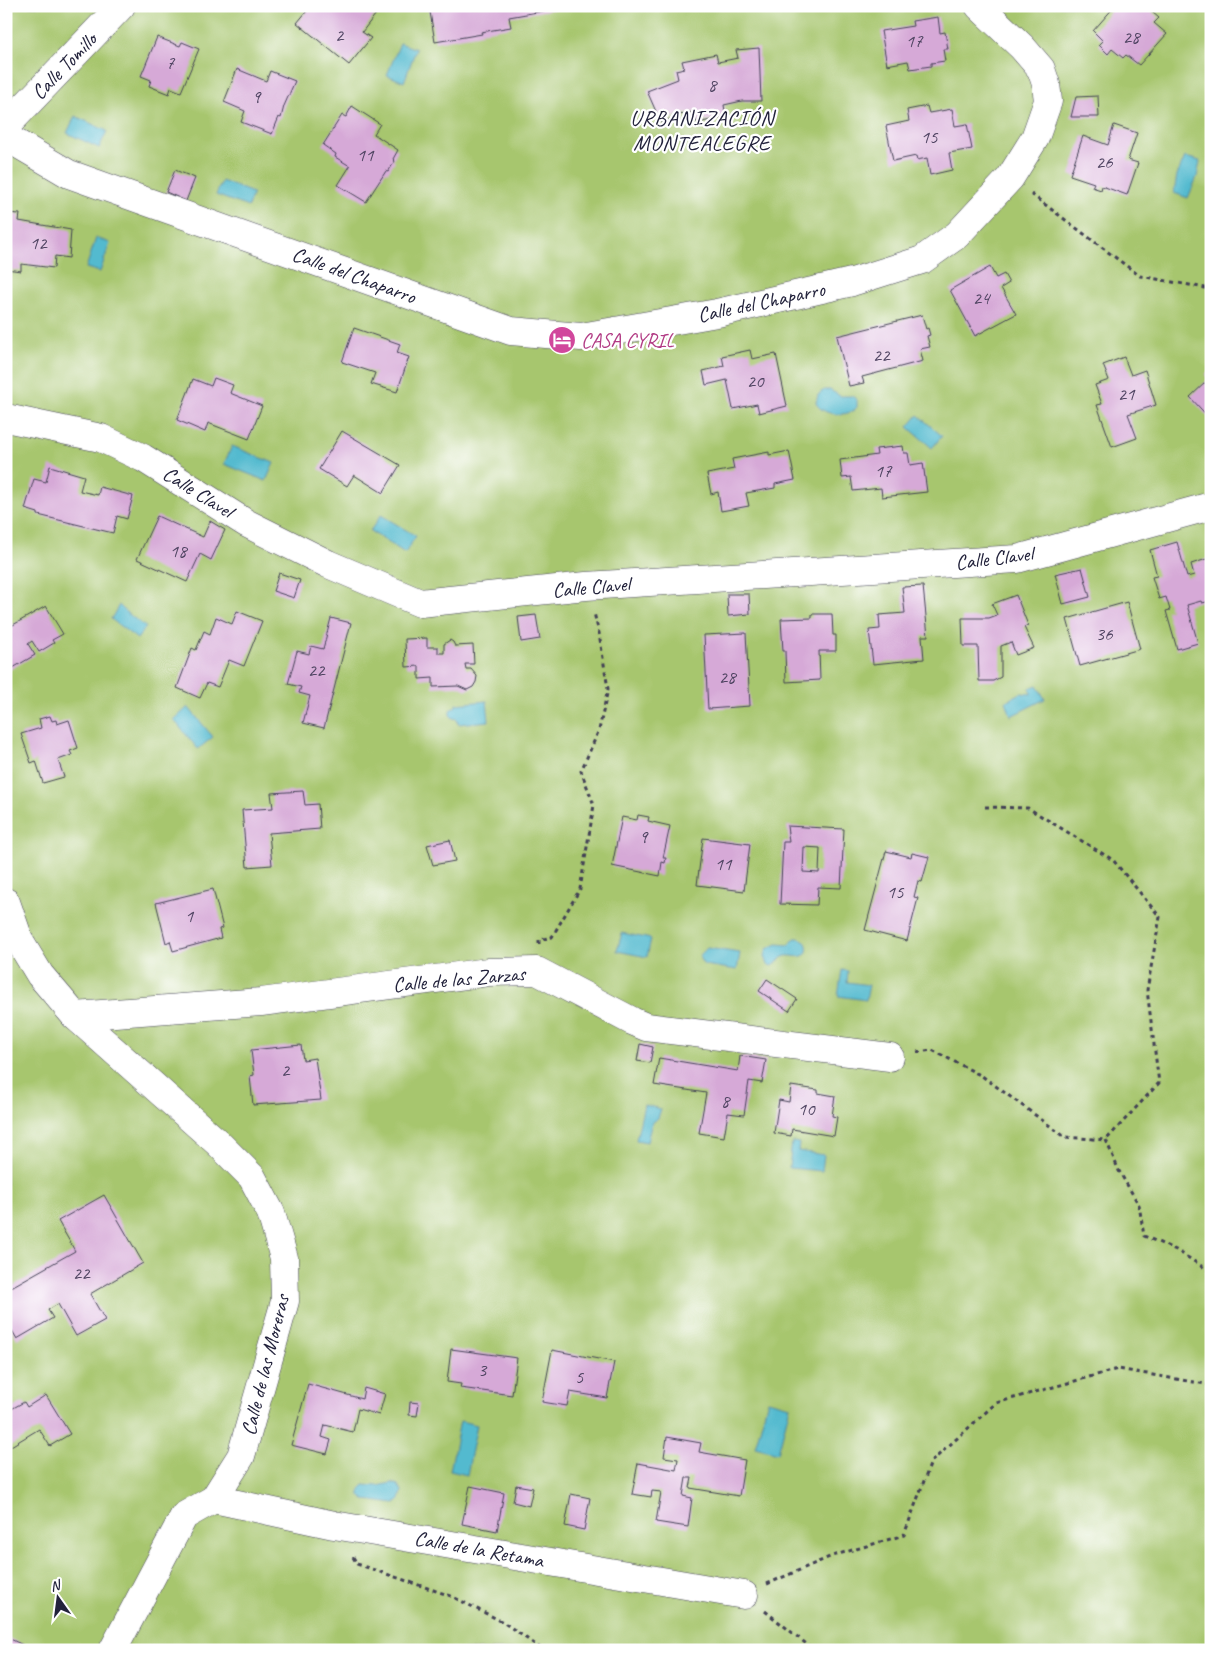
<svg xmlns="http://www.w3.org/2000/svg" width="1217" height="1656" font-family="Caveat,sans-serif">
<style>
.green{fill:#a7c66e;stroke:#647454}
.water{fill:#52bacf;stroke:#3a6e85}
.building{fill:#d6a9d7;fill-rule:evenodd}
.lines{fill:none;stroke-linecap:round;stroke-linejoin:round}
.minor-casing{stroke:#424154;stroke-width:29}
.path{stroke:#424154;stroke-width:3;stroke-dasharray:4 4;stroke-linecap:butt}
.minor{stroke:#fff;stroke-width:28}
.labels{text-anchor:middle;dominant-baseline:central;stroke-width:4.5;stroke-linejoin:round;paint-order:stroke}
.number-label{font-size:19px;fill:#4f4462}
.street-label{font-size:21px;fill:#22223b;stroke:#fff}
.hotel-label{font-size:21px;fill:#b23c85;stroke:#fff;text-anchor:start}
.neighbourhood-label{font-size:22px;letter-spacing:1px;fill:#22223b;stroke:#fff}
</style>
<rect width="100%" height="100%" fill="#fff"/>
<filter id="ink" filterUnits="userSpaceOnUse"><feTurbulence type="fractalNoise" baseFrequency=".02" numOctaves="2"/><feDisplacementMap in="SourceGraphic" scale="10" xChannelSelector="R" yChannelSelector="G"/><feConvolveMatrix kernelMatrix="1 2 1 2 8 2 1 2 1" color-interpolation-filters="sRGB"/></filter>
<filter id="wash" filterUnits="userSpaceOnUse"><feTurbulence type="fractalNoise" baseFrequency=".0096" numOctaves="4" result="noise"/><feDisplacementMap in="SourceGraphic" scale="20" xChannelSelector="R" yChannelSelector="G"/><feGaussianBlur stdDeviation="1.12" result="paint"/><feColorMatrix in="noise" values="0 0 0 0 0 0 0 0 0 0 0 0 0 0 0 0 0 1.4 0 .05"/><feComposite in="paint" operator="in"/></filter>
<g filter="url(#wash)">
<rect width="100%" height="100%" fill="#f6f0e0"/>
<rect class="green" x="6" y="6" width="1205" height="1644"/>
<g class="water">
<path d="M400 43 416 49 404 82 387 75Z"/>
<path d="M75 116 107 131 99 148 67 133Z"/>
<path d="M1185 157 1200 161 1197 177 1188 198 1174 193 1177 175Z"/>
<path d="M222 181 253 193 248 207 216 195Z"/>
<path d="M96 238 110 243 100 272 86 268Z"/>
<path d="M824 390H830L840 396H852L857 400V407C849 418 822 416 816 403L818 395Z"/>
<path d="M918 415 942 436 932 448 908 427Z"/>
<path d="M232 446 274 463 266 481 224 464Z"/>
<path d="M381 515 416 536 405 553 370 531Z"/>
<path d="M119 605 128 614 146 627 137 639 111 619Z"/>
<path d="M1037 685 1045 699 1011 716 1006 701 1021 693 1031 694 1030 688Z"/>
<path d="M487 701 489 721 458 724 457 719 453 718 450 715V710L456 706V704Z"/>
<path d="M188 707 213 737 198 749 174 720Z"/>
<path d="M622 933 651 939 647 957 617 951Z"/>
<path d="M795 938C805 937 810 946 806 954 799 959 794 955 786 956 780 957 777 963 773 966L768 965 765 956 767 949 777 944 789 945Z"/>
<path d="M707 948 740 953 737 970 704 965 700 959V955Z"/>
<path d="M842 970 848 971 847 982 869 985 866 1000 838 996Z"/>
<path d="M644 1105 661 1109 658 1118 652 1122 647 1142 636 1140Z"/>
<path d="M792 1142 799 1143 798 1151 824 1155 822 1171 789 1168Z"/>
<path d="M768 1400 790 1406 778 1453 755 1447Z"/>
<path d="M460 1421 477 1425 467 1475 450 1471Z"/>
<path d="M392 1483 398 1485 402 1491 400 1500 395 1504 365 1500 360 1496V1489L364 1485 377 1486Z"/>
</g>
<g id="blocks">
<g class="building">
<path d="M311 6H374L379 10 362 32 371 38 349 65 297 23Z"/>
<path d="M429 6H566V7L509 17 511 27 481 32 482 34 435 42Z"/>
<path d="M1115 6H1145L1159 18 1154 23 1167 34 1139 65 1126 55 1123 58 1112 49 1108 54 1099 45 1103 41 1093 31Z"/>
<path d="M938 17 940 33 945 32 948 49H943L945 61 931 63V66L910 69 908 61 887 65 881 31 913 26 912 21Z"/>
<path d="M157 37 180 46 182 42 199 49 181 92 171 88 169 94 149 86 151 80 141 76Z"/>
<path d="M759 48 761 101H742L724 105 726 117 697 123 694 112 679 115 661 123 647 91 678 79 676 70 684 68 682 61 716 54 718 62 738 58 736 50Z"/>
<path d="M237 69 266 81 270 71 295 81 284 106 281 118 279 117 272 134 241 122 245 111 224 102Z"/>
<path d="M1098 96 1099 117H1071L1076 97Z"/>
<path d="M352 106 380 124 374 134 398 150 393 159 395 161 388 172 386 171 366 202 338 185 350 166 335 157 336 154 323 145 342 115 346 117Z"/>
<path d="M927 106 929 113 952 109 955 126 967 124 972 149 949 153 952 170 930 175 927 158 917 160 916 156 893 161 886 126 909 121 907 110Z"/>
<path d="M1114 125 1137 133 1128 160 1138 163 1127 195 1102 186 1101 190 1092 187 1094 183 1070 175 1083 136 1108 145Z"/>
<path d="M175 170 195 178 186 201 166 192Z"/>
<path d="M6 213 20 214 19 221 71 230 69 258 55 256 54 268 21 264V271L6 269Z"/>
<path d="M990 267 996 278 1004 274 1009 283 1001 288 1016 314 975 336 950 290Z"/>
<path d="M922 315 926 329 928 328 930 335 927 336 930 347 920 349 923 361 862 377 864 383 849 386 837 336Z"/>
<path d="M354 328 400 344 397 353 409 357 397 392 371 384 375 373 342 362Z"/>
<path d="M750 350 752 359 776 354 787 406 759 413 757 404 733 409 727 380 706 385 703 371 724 366 722 356Z"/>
<path d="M1124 357 1131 375 1145 370 1156 405 1128 414 1137 438 1112 447 1097 405 1102 404 1095 385 1109 380 1103 365Z"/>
<path d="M1211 369V420L1190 397 1208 380 1206 374Z"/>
<path d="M214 378 233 385 230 393 262 406 249 439 208 423 205 432 177 420 193 379 211 386Z"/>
<path d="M342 431 400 465 383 493 354 475 347 486 319 469Z"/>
<path d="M903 446 904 453H908L910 465 923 463 927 492 882 497 881 488 853 491 851 477 842 478 840 460 877 455 876 449Z"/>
<path d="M789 451 795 480 775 484V488L746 493 749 506 721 511 718 492 711 494 707 474 734 469 732 459 769 452V455Z"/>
<path d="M50 466 84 476 80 491 98 495 100 487 133 496 127 519 117 516 113 533 38 515V513L25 509 34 479 46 482Z"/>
<path d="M157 516 203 537 210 521 225 530 211 560 200 554 187 582 137 559Z"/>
<path d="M1177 542 1187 577 1194 575 1191 564 1210 558 1211 561V601L1202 603 1201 601 1187 605 1198 643 1177 649 1166 611 1170 610 1166 597 1159 599 1152 577 1157 576 1150 550Z"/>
<path d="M1082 568 1090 597 1063 604 1055 574Z"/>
<path d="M279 573 300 580 294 598 273 591Z"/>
<path d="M923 586 928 636H922L924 659 873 664 869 630 880 629 879 615 905 613 902 587Z"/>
<path d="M727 594H749L750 614 728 616Z"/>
<path d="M1016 595 1028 625 1024 627 1034 648 1016 655 1011 642 1001 646V677L993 681H979L978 646H963L962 618H989L997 615 992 604Z"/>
<path d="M1127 602 1140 649 1080 666 1067 619Z"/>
<path d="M46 606 63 634 52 640 54 643 39 652 32 641 28 644 35 655 6 672V629Z"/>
<path d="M237 611 262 621 244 666 229 660 218 687 207 683 200 698 177 688 192 648 196 650 204 631 210 634 216 617 232 624Z"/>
<path d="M812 614H832L833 635H836V651H819L820 680 786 682 785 651H783L781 619 812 618Z"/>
<path d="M536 615 540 639 521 642 518 617Z"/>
<path d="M331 618 351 623 324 728 303 723 310 696 299 693 301 687 288 684 297 651 309 654 311 646 323 649Z"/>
<path d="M746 633 750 706 708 709 704 635Z"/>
<path d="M427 638V647H438V653H444V644L450 640 453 642 455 646 473 645 474 664H465L466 669H471L477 676 476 682 473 687 467 690 458 686 433 687V678L419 679V666L406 667 405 639Z"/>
<path d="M50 716 52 721 56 720 57 724 69 720 78 748 70 751 72 755 58 760 64 777 43 783 36 761 31 763 21 734 41 728 39 719Z"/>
<path d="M303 791 305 805 318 804 320 829 269 833 272 865 247 867 242 810 273 808 271 793Z"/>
<path d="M638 815 649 817 648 821 670 826 663 858H666L665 863 662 862 660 876 612 866 622 817 637 820Z"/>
<path d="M787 826 844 829 841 888 818 887 817 905 780 904 783 842H789ZM804 847 820 848 819 873 803 872Z"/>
<path d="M703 838 750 844 744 891 697 885Z"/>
<path d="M450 840 455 861 433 865 427 845Z"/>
<path d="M886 851 911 857 912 853 929 857 922 882 918 881 914 897 918 898 907 941 865 930Z"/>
<path d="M213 889 223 928 219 929 221 938 173 951 170 941 166 943 156 903Z"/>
<path d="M767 979 797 999 789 1011 759 991Z"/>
<path d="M640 1044 653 1047 650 1063 637 1061Z"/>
<path d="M301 1045 303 1060 315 1058 321 1100 253 1105 250 1076 254 1075 251 1050Z"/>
<path d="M740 1056 766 1060 762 1083 749 1081 744 1115 728 1113 724 1137 699 1133 706 1093 654 1085 659 1058 738 1071Z"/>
<path d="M791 1086 818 1090V1093L835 1096 832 1116 837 1117 834 1136 792 1129 791 1136 774 1133 779 1100 789 1102Z"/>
<path d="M104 1195 143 1263 90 1294 105 1320 76 1336 58 1304 48 1310 53 1318 17 1339 6 1320V1290L75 1251 58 1221Z"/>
<path d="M451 1349 517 1358 512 1395 460 1388 461 1384 447 1382Z"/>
<path d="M552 1350 614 1362 607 1398 570 1392 567 1406 542 1402Z"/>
<path d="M308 1384 362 1399 364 1388 385 1394 379 1415 358 1409 353 1432 325 1425 322 1437 331 1440 327 1454 291 1445Z"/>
<path d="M46 1395 70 1434 50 1446 39 1429 6 1449V1412L24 1402 27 1407Z"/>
<path d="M410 1402 419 1403 417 1416 409 1415Z"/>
<path d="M667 1437 701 1443 699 1452 745 1460 739 1496 690 1488 692 1478H686L683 1496 692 1498 688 1527 656 1522 661 1492 652 1491 651 1497 632 1494 638 1463 676 1470 678 1459 664 1457Z"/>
<path d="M516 1485 533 1488 529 1506 513 1502Z"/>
<path d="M470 1486 504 1493 497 1531 462 1524Z"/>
<path d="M571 1494 590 1498 584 1530 565 1526Z"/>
<path d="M6 1637 23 1645 20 1650H6Z"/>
</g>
</g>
</g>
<g filter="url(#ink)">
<use href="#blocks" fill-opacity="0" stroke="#424154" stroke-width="1"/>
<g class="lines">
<g class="minor-casing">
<g id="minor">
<path d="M6 126 121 6"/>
<path d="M6 137 69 174 511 331 581 337 717 313 852 282 922 260 957 235 1010 178 1035 138 1048 101 1046 84 1041 69 1022 47 979 6"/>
<path d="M6 418 101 438 143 458 246 523 328 564 420 603 586 586 1017 559 1211 506"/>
<path d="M6 902 20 942 40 975 75 1016 218 1143 252 1177 271 1213 284 1258 285 1301 241 1456 214 1499 184 1516 113 1650"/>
<path d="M75 1016 261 1002 488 972 537 971 632 1021 646 1027 890 1057"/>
<path d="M214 1499 334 1525 744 1595"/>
</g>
</g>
<g class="path">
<path d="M1031 194 1140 276 1211 289"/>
<path d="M985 807 1028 808 1113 860 1160 917 1147 990 1159 1083 1106 1140"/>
<path d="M539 944V940L552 937 580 889 594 805 581 771 599 730 608 689 599 633 594 613"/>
<path d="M917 1052 932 1050 982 1076 1065 1137 1106 1140"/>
<path d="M1106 1140 1119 1171 1139 1205 1144 1236 1176 1250 1211 1272"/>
<path d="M353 1557 357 1564 451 1596 503 1622 543 1650"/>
<path d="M767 1584 832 1556 904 1535 931 1462 996 1403 1118 1369 1211 1385"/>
<path d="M765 1611 814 1650"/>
</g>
<use href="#minor" class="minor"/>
</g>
</g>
<defs>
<g id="hotel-disc" transform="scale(1.4375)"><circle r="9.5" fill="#d1479c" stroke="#fff"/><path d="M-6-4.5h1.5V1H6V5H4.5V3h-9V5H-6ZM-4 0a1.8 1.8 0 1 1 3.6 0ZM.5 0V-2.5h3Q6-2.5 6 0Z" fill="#fff"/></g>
</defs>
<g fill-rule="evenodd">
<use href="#hotel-disc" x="562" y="340"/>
</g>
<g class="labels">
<g class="number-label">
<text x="339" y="35">2</text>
<text x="1131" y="37">28</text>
<text x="914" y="41">17</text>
<text x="170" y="63">7</text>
<text x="712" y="85">8</text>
<text x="256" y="97">9</text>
<text x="929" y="137">15</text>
<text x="365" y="155">11</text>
<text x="1104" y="162">26</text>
<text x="38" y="243">12</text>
<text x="981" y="298">24</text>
<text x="881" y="355">22</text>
<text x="755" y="381">20</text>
<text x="1126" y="394">21</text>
<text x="883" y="471">17</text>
<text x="178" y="551">18</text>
<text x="1104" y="634">36</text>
<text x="316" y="670">22</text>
<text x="727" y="677">28</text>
<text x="643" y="837">9</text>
<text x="723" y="864">11</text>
<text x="895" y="892">15</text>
<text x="189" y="916">1</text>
<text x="285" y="1070">2</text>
<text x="725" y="1101">8</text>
<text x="806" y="1109">10</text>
<text x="81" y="1273">22</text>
<text x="482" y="1370">3</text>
<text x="579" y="1377">5</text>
</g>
<g class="street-label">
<text transform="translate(64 66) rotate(-46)">Calle Tomillo</text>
<text transform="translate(354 275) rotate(20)">Calle del Chaparro</text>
<text transform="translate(761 302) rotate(-12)">Calle del Chaparro</text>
<text transform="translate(198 492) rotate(32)">Calle Clavel</text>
<text transform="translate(994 558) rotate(-7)">Calle Clavel</text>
<text transform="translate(591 587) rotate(-5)">Calle Clavel</text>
<text transform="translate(459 979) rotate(-5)">Calle de las Zarzas</text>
<text transform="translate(265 1365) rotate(-76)">Calle de las Moreras</text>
<text transform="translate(479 1549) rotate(10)">Calle de la Retama</text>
</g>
<g class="hotel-label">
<text x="581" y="340">CASA CYRIL</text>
</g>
<g class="neighbourhood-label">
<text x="702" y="118">URBANIZACIÓN<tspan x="702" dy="25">MONTEALEGRE</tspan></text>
</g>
</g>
<rect width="1217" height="1656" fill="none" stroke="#fff" stroke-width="25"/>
<g transform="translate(58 1598) rotate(346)" stroke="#ffffff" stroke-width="4" paint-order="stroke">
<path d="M0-4L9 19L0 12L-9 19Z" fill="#22223b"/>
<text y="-8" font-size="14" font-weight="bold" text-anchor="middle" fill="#22223b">N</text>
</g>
</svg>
